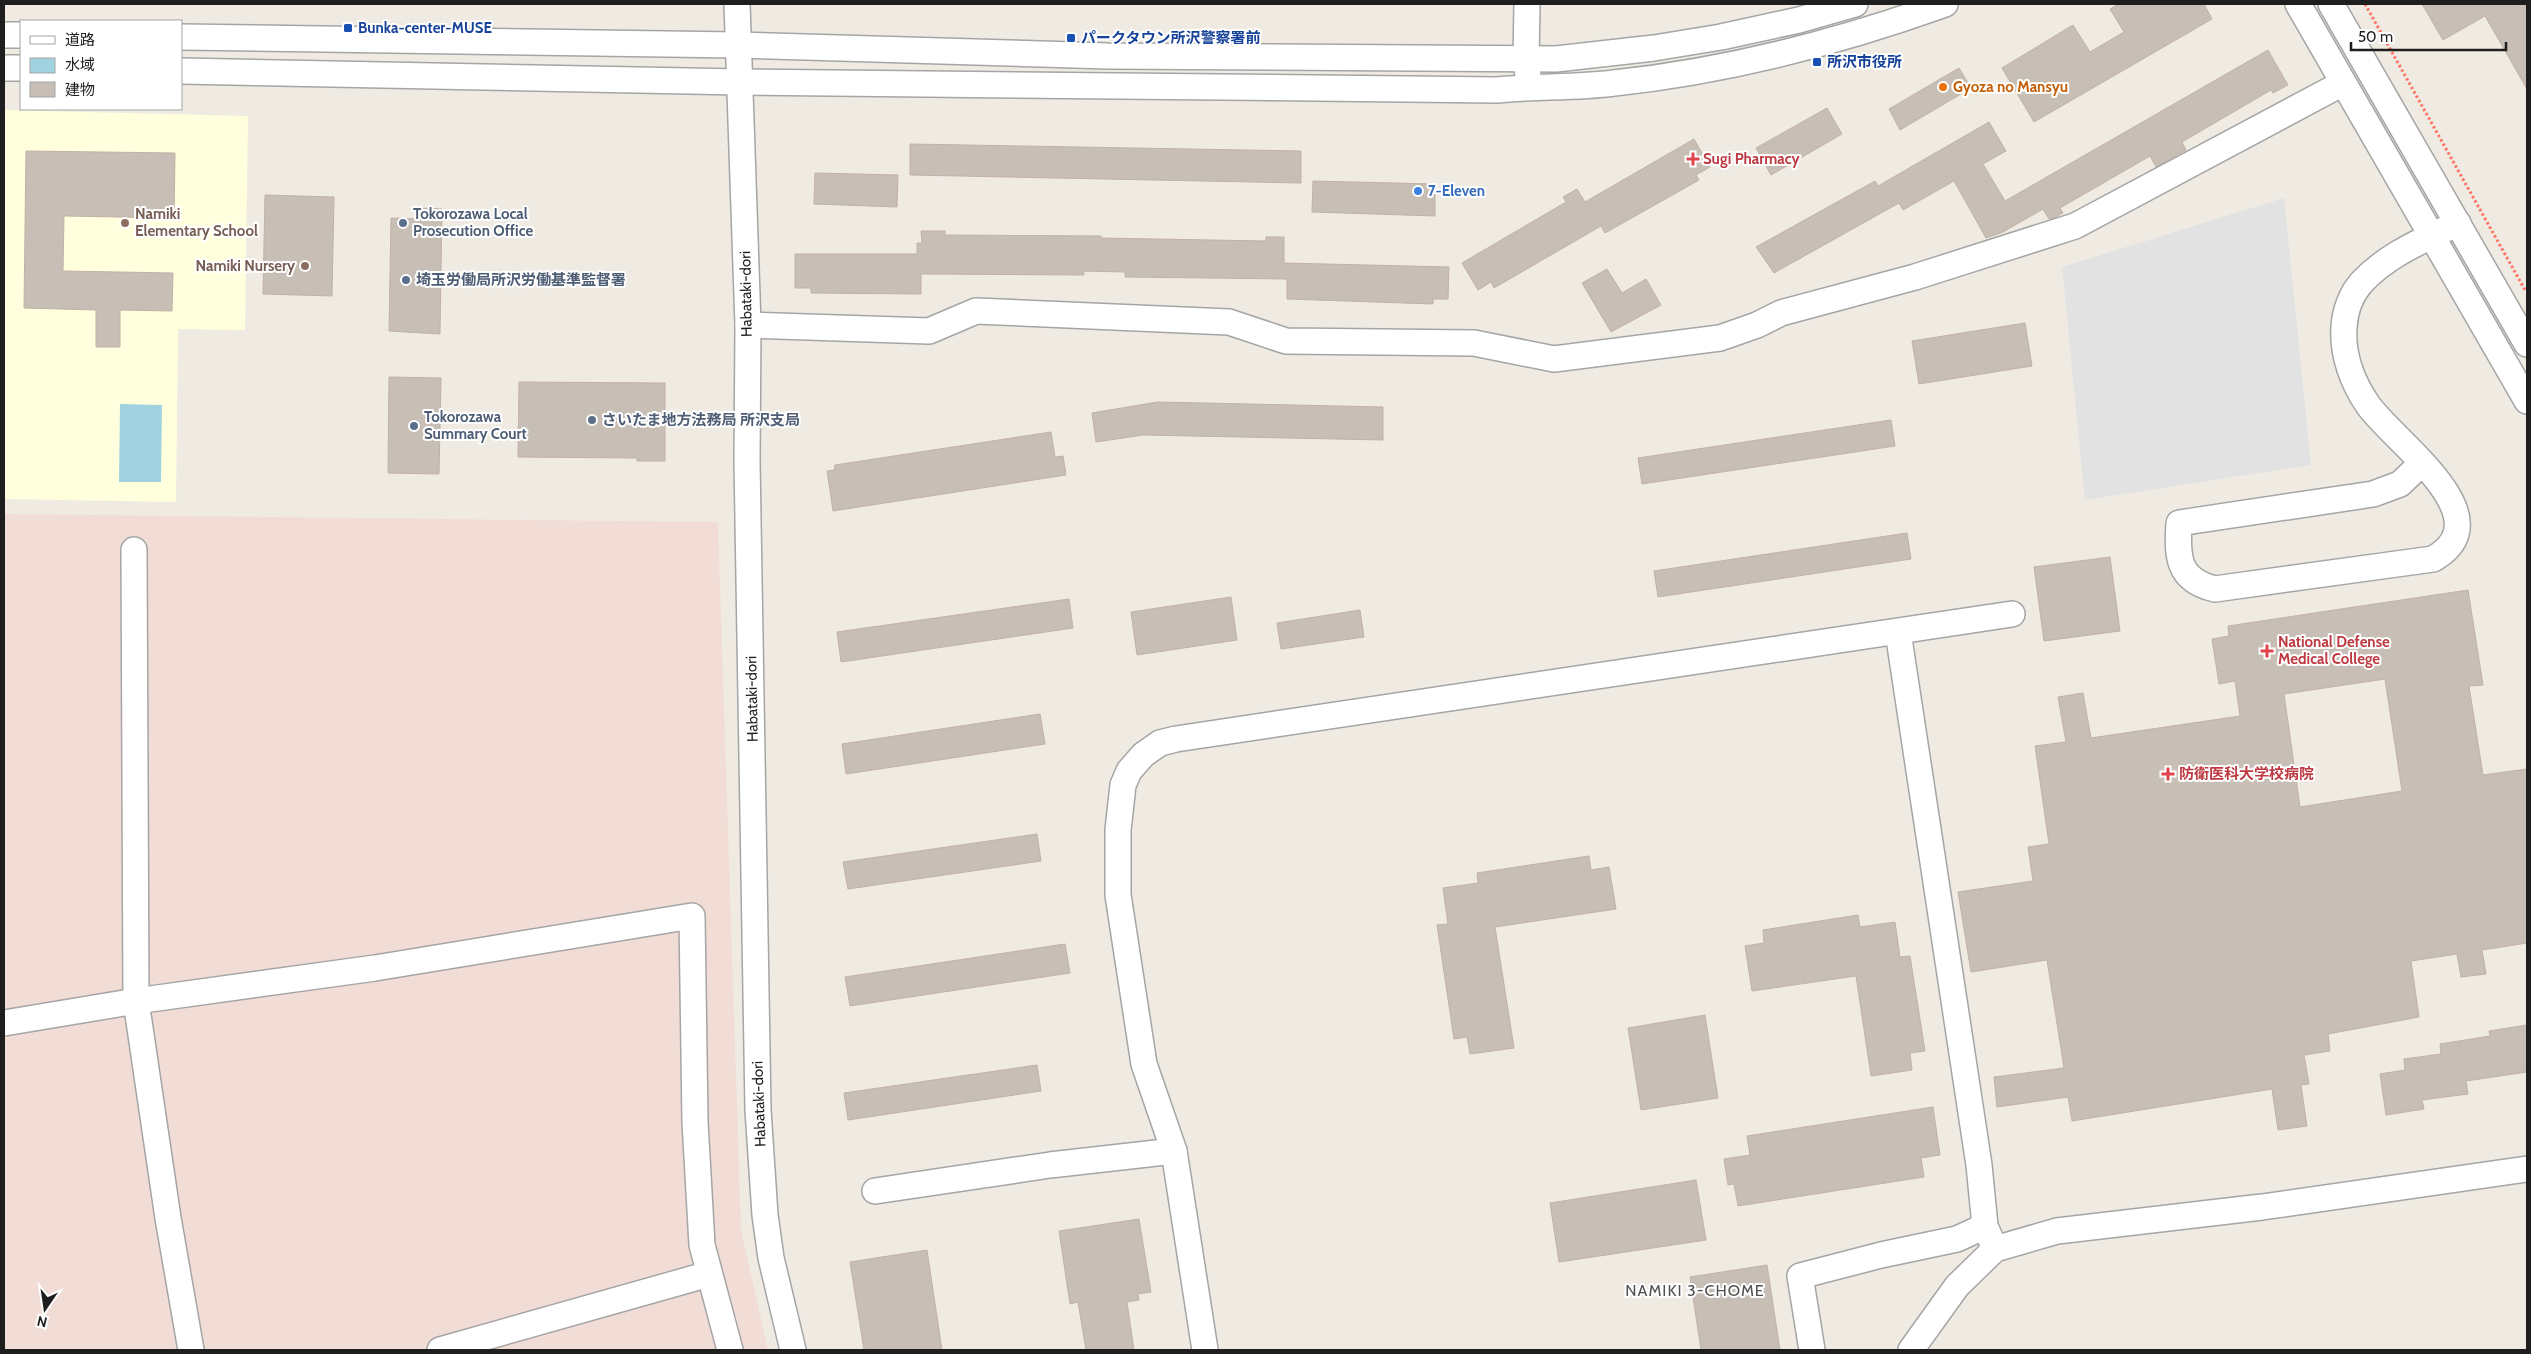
<svg xmlns="http://www.w3.org/2000/svg" width="2531" height="1354" font-family="Cabin,'Noto Sans JP',sans-serif">
<style>
.education{fill:#ffd}
.military{fill:#f2ddd6}
.parking{fill:#e2e2e2}
.water{fill:#a1d2df}
.building{fill:#c7beb6;stroke:#c2b1a5;fill-rule:evenodd}
.lines{fill:none;stroke-linecap:round;stroke-linejoin:round}
.minor-casing{stroke:#a5a5a5;stroke-width:28}
.path{stroke:#ff7365;stroke-width:3;stroke-dasharray:2.5 2.5;stroke-linecap:butt}
.minor{stroke:#fff;stroke-width:25}
.transit-dot{fill:#1a4fb4;stroke:#fff;stroke-width:2}
.food-dot{fill:#e8710a;stroke:#fff;stroke-width:2}
.health-dot{fill:#e0444e;stroke:#fff;stroke-width:2}
.shop-dot{fill:#3f7fe0;stroke:#fff;stroke-width:2}
.education-dot{fill:#8d6e63;stroke:#fff;stroke-width:2}
.service-dot{fill:#5c6f8a;stroke:#fff;stroke-width:2}
.labels{text-anchor:middle;dominant-baseline:central;stroke-width:4;stroke-linejoin:round;paint-order:stroke}
.transit-label{font-size:15px;font-weight:bold;fill:#164399;stroke:#fff;text-anchor:start}
.food-label{font-size:15px;font-weight:bold;fill:#c56008;stroke:#fff;text-anchor:start}
.health-label{font-size:15px;font-weight:bold;fill:#be3a42;stroke:#fff;text-anchor:start}
.shop-label{font-size:15px;font-weight:bold;fill:#366cbe;stroke:#fff;text-anchor:start}
.education-label{font-size:15px;font-weight:bold;fill:#785e54;stroke:#fff;text-anchor:start}
.service-label{font-size:15px;font-weight:bold;fill:#4e5e75;stroke:#fff;text-anchor:start}
.street-label{font-size:15px;fill:#1e1e1e;stroke:#fff}
.neighbourhood-label{font-size:16px;letter-spacing:1px;fill:#515151;stroke:#fff}
</style>
<rect width="100%" height="100%" fill="#efebe3"/>
<path class="education" d="M4 110 248 116 245 330 178 329 176 502 4 499Z"/>
<path class="military" d="M4 514 718 522 741 1230 768 1350H4Z"/>
<path class="parking" d="M2284 198 2311 465 2085 500 2062 267Z"/>
<path class="water" d="M120 404 162 405 161 482H119Z"/>
<g class="building">
<path d="M2119 4H2204L2212 19 2034 122 2002 68 2073 25 2090 52 2124 32 2110 9Z"/>
<path d="M2422 4H2527V89L2485 16 2443 40Z"/>
<path d="M2268 50 2288 85 2273 93 2271 90 2182 142 2186 150 2168 160 2156 167 2150 156 2060 208 2063 213 2054 218 2049 219 2043 209 2003 232 1986 238 1954 181 1903 210 1899 203 1774 273 1756 247 1875 181 1878 186 1989 122 2006 151 1983 164 2005 201Z"/>
<path d="M1959 68 1971 88 1900 130 1889 109Z"/>
<path d="M1827 108 1842 134 1771 175 1756 148Z"/>
<path d="M1694 139 1710 167 1696 175 1699 180 1605 233 1601 226 1494 288 1491 282 1478 290 1462 263 1566 202 1563 197 1577 189 1585 202Z"/>
<path d="M910 144 1301 151V183L910 175Z"/>
<path d="M26 151 175 153 174 218 64 216 63 271 173 273 172 311 120 310V347H96V310L24 308Z"/>
<path d="M815 173 898 175 897 207 814 204Z"/>
<path d="M1313 181 1435 184V216L1312 212Z"/>
<path d="M265 195 334 197 332 296 263 294Z"/>
<path d="M420 208 442 209 440 334 389 331 391 218 420 219Z"/>
<path d="M921 231H945V235L1101 236V238L1266 241V237H1284V263L1449 267 1448 299H1433V304L1287 299V279L1125 277V272L1083 271 1084 275 921 274V294L811 293V288H795V254H917V243H922Z"/>
<path d="M1607 269 1622 293 1646 279 1661 305 1611 332 1582 283Z"/>
<path d="M2025 323 2032 366 1919 384 1912 341Z"/>
<path d="M389 377 441 378 439 474 388 473Z"/>
<path d="M519 382 665 383V461H637V458L518 457Z"/>
<path d="M1158 402 1383 407V440L1143 435 1096 442 1092 413Z"/>
<path d="M1891 420 1895 446 1642 484 1638 458Z"/>
<path d="M1051 432 1055 457 1063 456 1066 475 833 511 827 471 834 470 835 465Z"/>
<path d="M1907 533 1911 559 1658 597 1654 571Z"/>
<path d="M2110 557 2120 631 2044 641 2034 567Z"/>
<path d="M2468 590 2483 685 2469 686 2483 775 2527 769V943L2482 950 2486 974 2461 977 2457 954 2411 961 2419 1017 2328 1034 2330 1051 2304 1055 2309 1084 2301 1085 2307 1126 2278 1130 2272 1089 2072 1121 2068 1097 1997 1107 1994 1077 2064 1068 2047 960 1971 972 1958 892 2033 881 2028 847 2049 844 2035 746 2066 742 2058 697 2083 693 2091 738 2240 716 2235 681 2219 684 2212 639 2229 636 2228 626ZM2385 679 2402 791 2300 807 2284 694Z"/>
<path d="M1231 597 1237 640 1137 655 1131 612Z"/>
<path d="M1069 599 1073 628 841 662 837 632Z"/>
<path d="M1360 610 1364 637 1281 649 1277 623Z"/>
<path d="M1040 714 1045 744 846 774 842 744Z"/>
<path d="M1037 834 1041 861 848 889 843 862Z"/>
<path d="M1589 856 1591 870 1609 867 1616 909 1495 927 1514 1048 1470 1054 1467 1037 1454 1039 1437 925 1448 924 1443 888 1478 883 1477 873Z"/>
<path d="M1858 915 1860 927 1895 922 1900 957 1910 956 1925 1051 1910 1053 1912 1070 1871 1076 1856 976 1752 991 1745 946 1764 943 1763 930Z"/>
<path d="M1065 944 1070 973 850 1006 845 977Z"/>
<path d="M1705 1015 1718 1098 1641 1110 1628 1028Z"/>
<path d="M2527 1025V1072L2466 1081 2468 1094 2422 1100 2424 1109 2386 1115 2380 1074 2405 1070 2404 1059 2441 1054 2440 1044 2490 1036 2489 1031Z"/>
<path d="M1037 1065 1041 1091 848 1120 844 1093Z"/>
<path d="M1933 1107 1940 1155 1921 1158 1924 1177 1738 1206 1734 1184 1728 1185 1724 1159 1750 1155 1747 1136Z"/>
<path d="M1696 1180 1706 1240 1559 1262 1550 1203Z"/>
<path d="M1139 1219 1151 1292 1138 1294 1139 1300 1127 1302 1134 1350H1086L1078 1302 1070 1304 1059 1231Z"/>
<path d="M927 1250 942 1350H864L850 1262Z"/>
<path d="M1767 1265 1780 1350H1701L1690 1277Z"/>
</g>
<g class="lines">
<g class="minor-casing">
<g id="minor">
<path d="M737 4 748 325 747 461 758 1110 765 1215 771 1258 793 1350"/>
<path d="M1527 4 1526 59 1528 76"/>
<path d="M2298 4 2527 401"/>
<path d="M2331 4 2527 344"/>
<path d="M4 35H21"/>
<path d="M181 37 737 45 1108 56 1556 59 1654 48 1721 37 1799 20 1855 4"/>
<path d="M4 68H21"/>
<path d="M181 71 740 82 1497 90C1536 86 1575 88 1614 83 1727 71 1839 42 1945 4"/>
<path d="M748 325 929 331 976 311 1229 322 1286 341 1474 343 1554 359 1720 338 1757 325 1781 313 1915 277 2075 226 2343 83"/>
<path d="M2422 463 2400 484 2373 494 2179 523C2177 556 2177 580 2215 589L2433 559C2506 518 2394 442 2368 405 2353 383 2342 355 2344 327 2345 311 2351 294 2362 282 2388 254 2424 240 2458 223"/>
<path d="M134 550 136 1001 168 1218 191 1350"/>
<path d="M1898 632 1979 1165 1985 1226 1995 1249"/>
<path d="M4 1023 136 1001 375 968 692 916 695 1122 702 1245 730 1350"/>
<path d="M875 1191 1050 1165 1174 1151"/>
<path d="M440 1350 709 1274"/>
<path d="M1205 1350 1174 1151 1144 1064 1118 895V830L1123 785 1129 771 1143 755 1160 743 1176 739 2012 614"/>
<path d="M1812 1350 1800 1276 1881 1255 1957 1239 1985 1226"/>
<path d="M1911 1350 1957 1286 1995 1249 2057 1231 2262 1207 2527 1169"/>
</g>
</g>
<path class="path" d="M2365 4 2525 290"/>
<use href="#minor" class="minor"/>
</g>
<g class="transit-dot">
<rect x="343" y="23" width="10" height="10" rx="2.5"/>
<rect x="1066" y="33" width="10" height="10" rx="2.5"/>
<rect x="1812" y="57" width="10" height="10" rx="2.5"/>
</g>
<circle class="food-dot" cx="1943" cy="87" r="5"/>
<g class="health-dot">
<path d="M1690.5 151.5h5v5h5v5h-5v5h-5v-5h-5v-5h5z"/>
<path d="M2264.5 643.5h5v5h5v5h-5v5h-5v-5h-5v-5h5z"/>
<path d="M2165.5 766.5h5v5h5v5h-5v5h-5v-5h-5v-5h5z"/>
</g>
<circle class="shop-dot" cx="1418" cy="191" r="5"/>
<g class="education-dot">
<circle cx="125" cy="223" r="5"/>
<circle cx="305" cy="266" r="5"/>
</g>
<g class="service-dot">
<circle cx="403" cy="223" r="5"/>
<circle cx="406" cy="280" r="5"/>
<circle cx="592" cy="420" r="5"/>
<circle cx="414" cy="426" r="5"/>
</g>
<g class="labels">
<g class="transit-label">
<text x="358" y="28">Bunka-center-MUSE</text>
<text x="1081" y="38">パークタウン所沢警察署前</text>
<text x="1827" y="62">所沢市役所</text>
</g>
<g class="food-label">
<text x="1953" y="87">Gyoza no Mansyu</text>
</g>
<g class="health-label">
<text x="1703" y="159">Sugi Pharmacy</text>
<text x="2278" y="642">National Defense<tspan x="2278" dy="17">Medical College</tspan></text>
<text x="2179" y="774">防衛医科大学校病院</text>
</g>
<g class="shop-label">
<text x="1428" y="191">7-Eleven</text>
</g>
<g class="education-label">
<text x="135" y="214">Namiki<tspan x="135" dy="17">Elementary School</tspan></text>
<text x="295" y="266" text-anchor="end">Namiki Nursery</text>
</g>
<g class="service-label">
<text x="413" y="214">Tokorozawa Local<tspan x="413" dy="17">Prosecution Office</tspan></text>
<text x="416" y="280">埼玉労働局所沢労働基準監督署</text>
<text x="424" y="417">Tokorozawa<tspan x="424" dy="17">Summary Court</tspan></text>
<text x="602" y="420">さいたま地方法務局 所沢支局</text>
</g>
<g class="street-label">
<text transform="translate(746 294) rotate(-91)">Habataki-dori</text>
<text transform="translate(752 699) rotate(-91)">Habataki-dori</text>
<text transform="translate(759 1104) rotate(-92)">Habataki-dori</text>
</g>
<g class="neighbourhood-label">
<text x="1695" y="1290">NAMIKI 3-CHOME</text>
</g>
</g>
<rect width="2531" height="1354" fill="none" stroke="#1e1e1e" stroke-width="10"/>
<rect x="20" y="20" width="162" height="90" fill="#ffffff" stroke="#a5a5a5"/>
<rect x="30" y="36" width="25" height="8" fill="#ffffff" stroke="#a5a5a5"/>
<text x="65" y="45" font-size="15" fill="#1e1e1e">道路</text>
<rect x="30" y="58" width="25" height="15" fill="#a1d2df" stroke="#a5a5a5"/>
<text x="65" y="70" font-size="15" fill="#1e1e1e">水域</text>
<rect x="30" y="82" width="25" height="15" fill="#c7beb6" stroke="#a5a5a5"/>
<text x="65" y="95" font-size="15" fill="#1e1e1e">建物</text>
<g transform="translate(45 1309) rotate(193)" stroke="#ffffff" stroke-width="4" paint-order="stroke">
<path d="M0-4L9 19L0 12L-9 19Z" fill="#1e1e1e"/>
<text y="-8" font-size="14" font-weight="bold" text-anchor="middle" fill="#1e1e1e">N</text>
</g>
<path d="M2351 42v8h155v-8" fill="none" stroke="#1e1e1e" stroke-width="2.5"/>
<text x="2358" y="42" font-size="15" fill="#1e1e1e" stroke="#ffffff" stroke-width="4" paint-order="stroke">50 m</text>
</svg>
